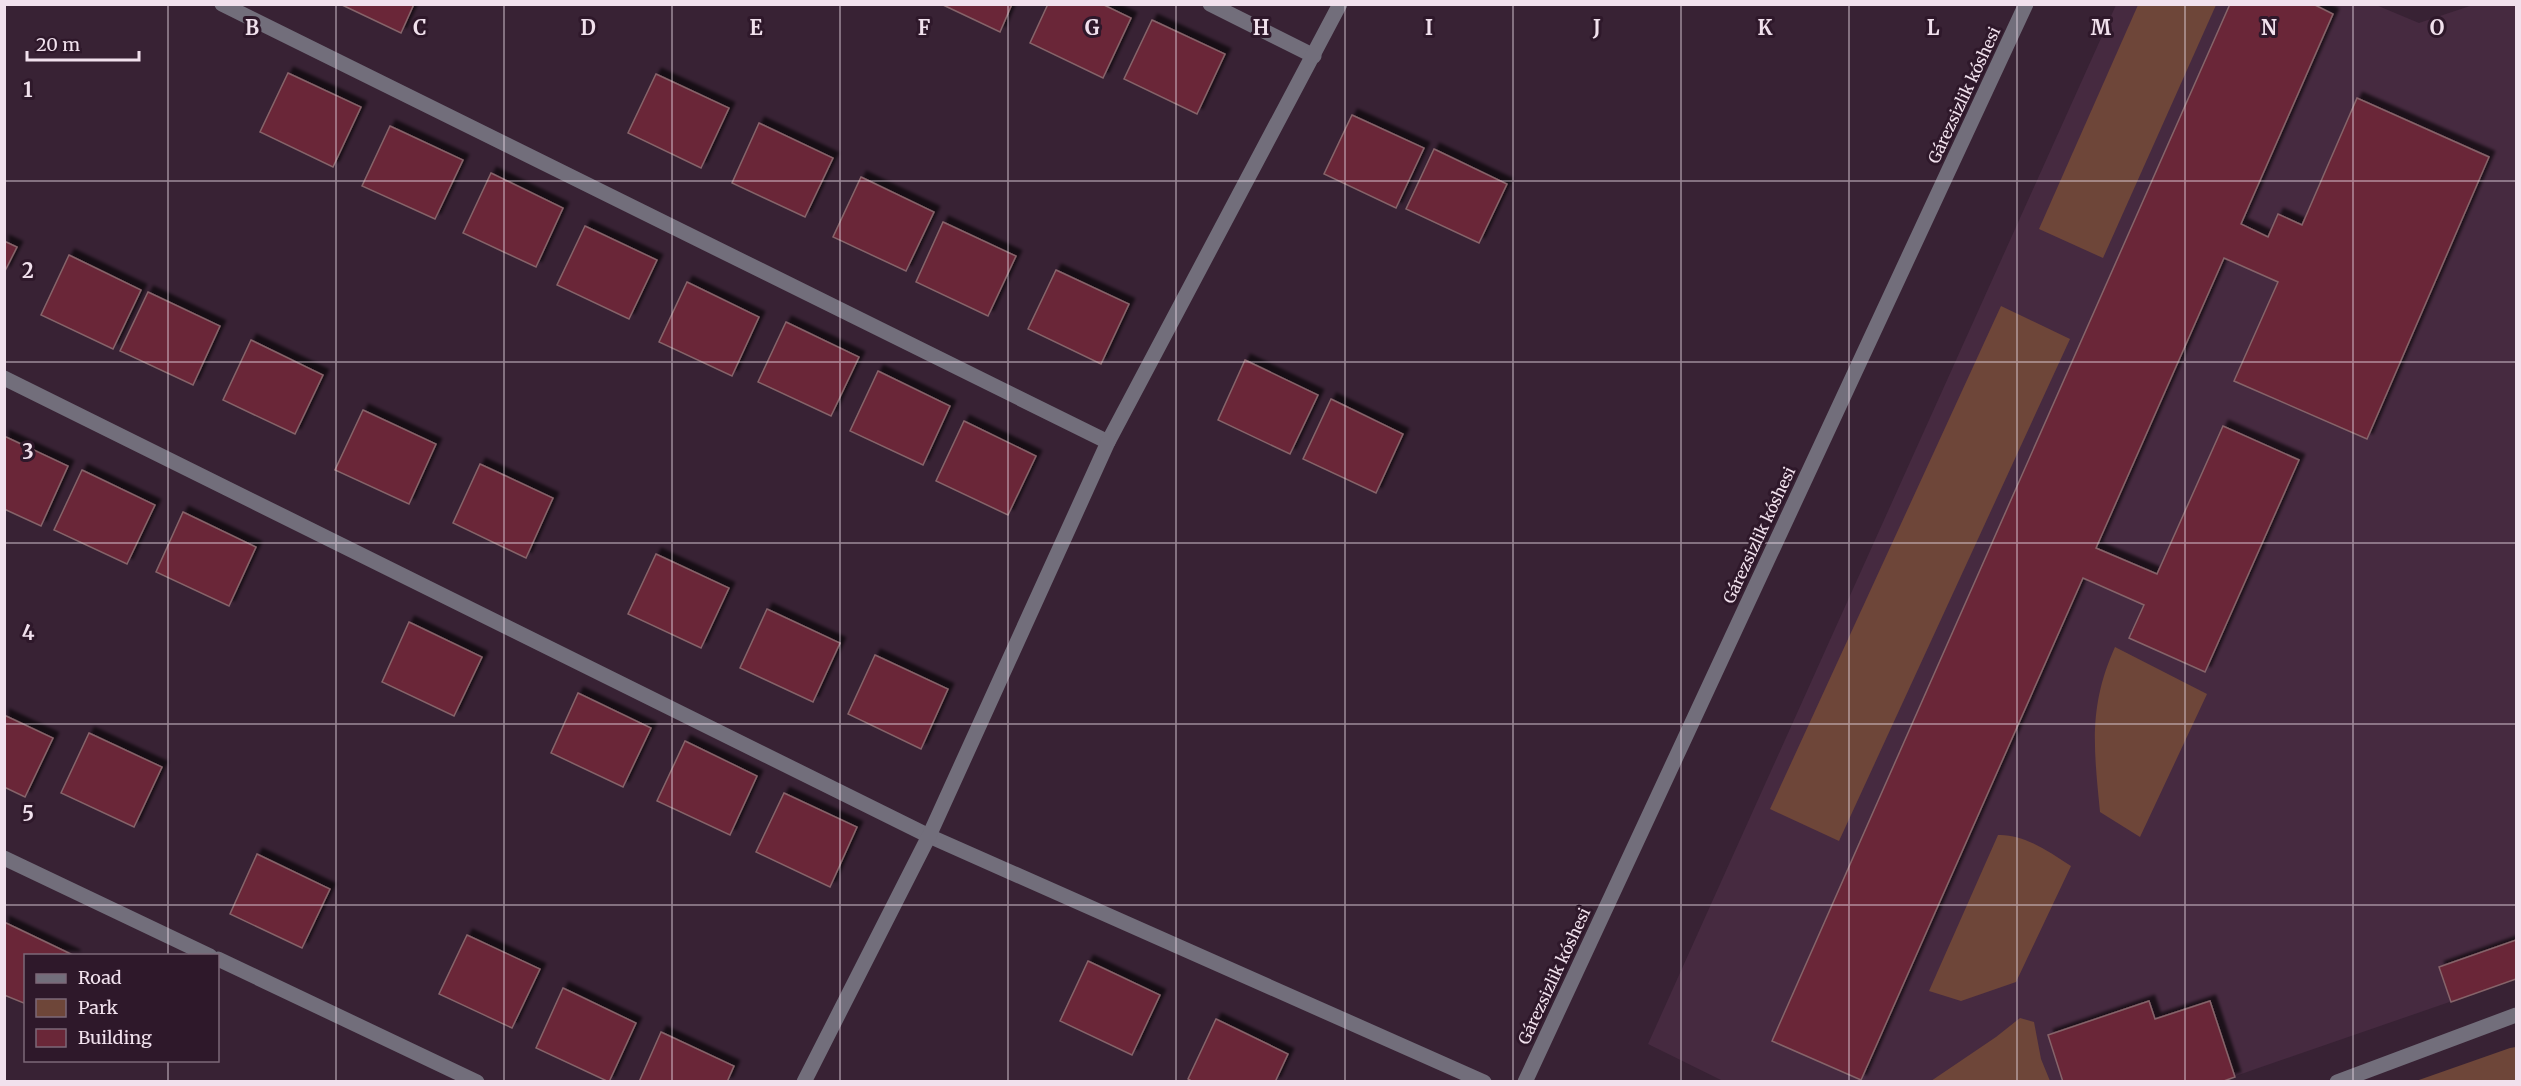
<svg xmlns="http://www.w3.org/2000/svg" width="2521" height="1086" font-family="Merriweather,serif">
<style>
.built{fill:#462a40}
.green{fill:#6e4639}
.building{fill:#6a2738;stroke:#86646a;stroke-width:1.5;filter:url(#shadow)}
.lines{fill:none;stroke-linecap:round;stroke-linejoin:round}
.minor{stroke:#726e7b;stroke-width:15}
.grid{fill:none;stroke:#f1e1ed;stroke-width:1.5;stroke-opacity:0.55}
.labels{text-anchor:middle;dominant-baseline:central;stroke-width:6;stroke-linejoin:round;paint-order:stroke}
.street-label{font-size:16px;fill:#f1e1ed;stroke:#2e182a}
.grid-label{font-size:20px;text-anchor:middle;font-weight:bold;fill:#f1e1ed;stroke:#2e182a;stroke-width:6;stroke-linejoin:round;paint-order:stroke}
</style>
<defs>
<filter id="shadow"><feDropShadow dx="5.5" dy="-5.5" stdDeviation="1.5" flood-color="#0009"/></filter>
</defs>
<rect width="100%" height="100%" fill="#382234"/>
<path class="built" d="M2116 5H2376L2419 23 2473 5H2516V979L2221 1081H1723L1648 1044Z"/>
<g class="green">
<path d="M2138 5H2216L2103 258 2039 229Z"/>
<path d="M2001 306 2070 339 1839 841 1770 809Z"/>
<path d="M2115 647 2207 694 2140 837 2100 812C2094 749 2088 707 2115 647Z"/>
<path d="M1998 835C2025 834 2049 852 2071 866L2016 982 1961 1001 1929 991Z"/>
<path d="M2020 1018 2034 1022 2041 1059 2050 1081H1931L1996 1037Z"/>
<path d="M2516 1047V1081H2416L2510 1048Z"/>
</g>
<g class="building">
<path d="M340 4H414L401 33Z"/>
<path d="M941 4H1012L1000 32Z"/>
<path d="M1048 4H1102L1131 18 1103 78 1030 43Z"/>
<path d="M2230 4H2313L2333 14 2241 224 2268 237 2278 214 2302 225 2357 98 2489 157 2367 439 2234 381 2278 282 2224 258 2096 548 2157 574 2223 426 2299 460 2205 672 2129 638 2144 605 2083 578 1861 1080 1772 1041Z"/>
<path d="M1152 20 1225 54 1197 114 1124 79Z"/>
<path d="M288 73 361 107 333 167 260 132Z"/>
<path d="M656 74 729 108 701 168 628 133Z"/>
<path d="M1352 115 1424 148 1396 208 1324 174Z"/>
<path d="M759 123 833 158 805 217 732 183Z"/>
<path d="M390 126 463 160 435 219 362 186Z"/>
<path d="M1434 149 1507 184 1479 243 1406 209Z"/>
<path d="M491 173 563 208 536 267 463 233Z"/>
<path d="M861 177 934 212 906 271 833 237Z"/>
<path d="M943 222 1016 256 988 316 916 282Z"/>
<path d="M585 226 657 260 629 319 557 285Z"/>
<path d="M4 241 17 247 4 273Z"/>
<path d="M69 255 141 290 113 349 41 315Z"/>
<path d="M1056 270 1129 304 1101 364 1028 329Z"/>
<path d="M687 282 759 317 732 376 659 342Z"/>
<path d="M148 292 220 326 193 385 120 351Z"/>
<path d="M786 322 859 357 831 416 758 382Z"/>
<path d="M251 340 323 375 295 434 223 400Z"/>
<path d="M1245 360 1318 395 1290 454 1218 420Z"/>
<path d="M878 371 950 406 923 465 850 431Z"/>
<path d="M1331 399 1403 434 1376 493 1303 459Z"/>
<path d="M363 410 436 444 409 504 335 470Z"/>
<path d="M964 421 1036 456 1008 515 936 481Z"/>
<path d="M4 436 68 466 41 526 4 509Z"/>
<path d="M480 464 553 498 526 558 453 523Z"/>
<path d="M82 470 155 505 127 564 54 530Z"/>
<path d="M183 512 256 547 229 606 156 572Z"/>
<path d="M656 554 729 588 701 648 628 614Z"/>
<path d="M767 609 840 643 813 702 740 668Z"/>
<path d="M409 622 482 657 454 716 382 682Z"/>
<path d="M875 655 948 689 921 749 848 714Z"/>
<path d="M578 693 651 728 623 787 551 753Z"/>
<path d="M4 715 53 738 25 797 4 787Z"/>
<path d="M89 733 162 767 134 827 61 793Z"/>
<path d="M685 741 757 776 730 835 657 801Z"/>
<path d="M784 793 857 827 830 887 756 852Z"/>
<path d="M257 854 330 889 302 948 230 914Z"/>
<path d="M4 922 75 956H26V1004L4 995Z"/>
<path d="M467 935 540 969 512 1028 439 994Z"/>
<path d="M2516 940V979L2451 1002 2439 967Z"/>
<path d="M1088 961 1160 995 1132 1055 1060 1021Z"/>
<path d="M563 988 636 1023 609 1082 536 1048Z"/>
<path d="M2149 1001 2155 1019 2210 1001 2235 1077 2221 1082H2063L2048 1035Z"/>
<path d="M1216 1019 1288 1054 1275 1082H1193L1188 1079Z"/>
<path d="M661 1032 734 1066 727 1082H639Z"/>
</g>
<g class="lines">
<g class="minor">
<path d="M222 4 1108 442"/>
<path d="M1210 4 1314 56"/>
<path d="M4 378 929 836 1484 1082"/>
<path d="M4 858 210 956"/>
<path d="M218 959 477 1082"/>
<path d="M804 1082 929 836 1108 442 1340 4"/>
<path d="M1525 1082 2026 4"/>
<path d="M2337 1082 2516 1015"/>
</g>
</g>
<path class="grid" d="M168 4V956M336 4V1082M504 4V1082M672 4V1082M840 4V1082M1008 4V1082M1176 4V1082M1345 4V1082M1513 4V1082M1681 4V1082M1849 4V1082M2017 4V1082M2185 4V1082M2353 4V1082M4 181H2516M4 362H2516M4 543H2516M4 724H2516M4 905H2516M168 1060V1082"/>
<g class="labels">
<g class="street-label">
<text transform="translate(1964 95) rotate(-65)">Gárezsizlik kóshesi</text>
<text transform="translate(1759 535) rotate(-65)">Gárezsizlik kóshesi</text>
<text transform="translate(1554 976) rotate(-65)">Gárezsizlik kóshesi</text>
</g>
</g>
<g class="grid-label">
<text x="252" y="35">B</text>
<text x="420" y="35">C</text>
<text x="588" y="35">D</text>
<text x="756" y="35">E</text>
<text x="924" y="35">F</text>
<text x="1092" y="35">G</text>
<text x="1261" y="35">H</text>
<text x="1429" y="35">I</text>
<text x="1597" y="35">J</text>
<text x="1765" y="35">K</text>
<text x="1933" y="35">L</text>
<text x="2101" y="35">M</text>
<text x="2269" y="35">N</text>
<text x="2437" y="35">O</text>
<text x="28" y="97">1</text>
<text x="28" y="278">2</text>
<text x="28" y="459">3</text>
<text x="28" y="640">4</text>
<text x="28" y="821">5</text>
</g>
<rect width="2521" height="1086" fill="none" stroke="#f1e1ed" stroke-width="12"/>
<rect x="24" y="954" width="195" height="108" fill="#2e182a" stroke="#7c6878" stroke-width="1.5"/>
<rect x="36" y="974" width="30" height="9" fill="#726e7b" stroke="#7c6878" stroke-width="1.5"/>
<text x="78" y="984" font-size="18" fill="#f1e1ed">Road</text>
<rect x="36" y="999" width="30" height="18" fill="#6e4639" stroke="#7c6878" stroke-width="1.5"/>
<text x="78" y="1014" font-size="18" fill="#f1e1ed">Park</text>
<rect x="36" y="1029" width="30" height="18" fill="#6a2738" stroke="#7c6878" stroke-width="1.5"/>
<text x="78" y="1044" font-size="18" fill="#f1e1ed">Building</text>
<path d="M27 51v9h112v-9" fill="none" stroke="#f1e1ed" stroke-width="3"/>
<text x="36" y="51" font-size="18" fill="#f1e1ed" stroke="#2e182a" stroke-width="4.5" paint-order="stroke">20 m</text>
</svg>
